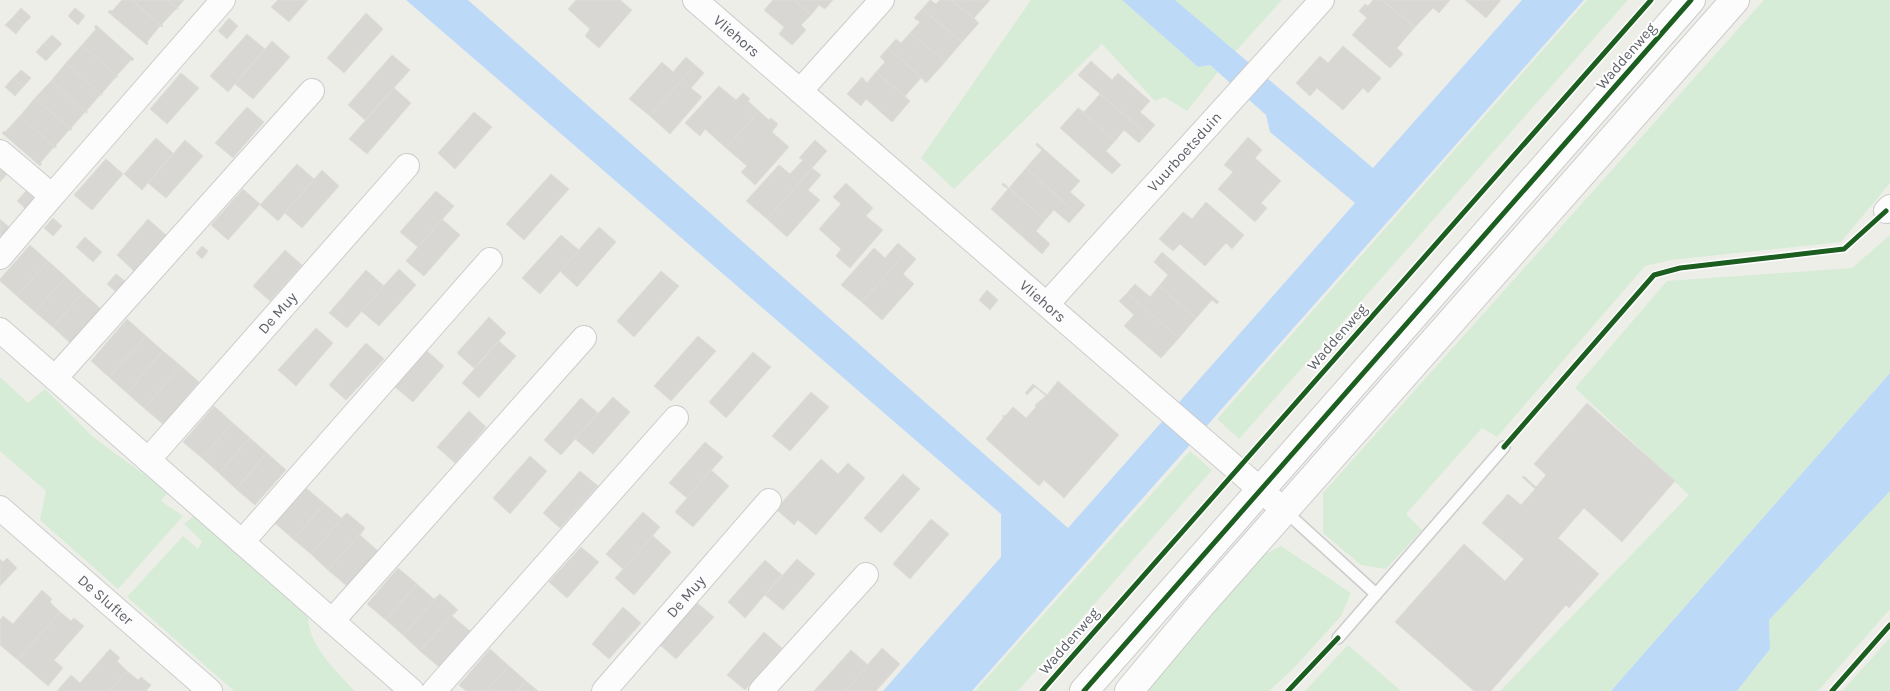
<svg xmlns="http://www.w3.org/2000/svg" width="1890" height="691" font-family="Karla,sans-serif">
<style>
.green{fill:#d6ecd6}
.water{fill:#bdd9f8}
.building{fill:#d8d7d4;stroke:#deddd8}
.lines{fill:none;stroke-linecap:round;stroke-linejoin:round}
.lane-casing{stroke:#cbcccb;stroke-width:14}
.street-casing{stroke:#cbcccb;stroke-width:26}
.secondary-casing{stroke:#cbcccb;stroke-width:30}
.lane{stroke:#fcfcfc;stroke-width:11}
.street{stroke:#fcfcfc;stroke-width:24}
.secondary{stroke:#fcfcfc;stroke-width:28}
.cycleway-casing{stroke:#fff;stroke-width:8}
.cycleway{stroke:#1b5e20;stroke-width:5}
.labels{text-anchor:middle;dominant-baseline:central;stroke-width:4;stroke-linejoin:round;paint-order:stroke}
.street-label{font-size:15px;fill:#5e6168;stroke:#fff}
</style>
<rect width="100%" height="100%" fill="#eeeee9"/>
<g class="green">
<path d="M1031 0H1122L1198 67 1209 65 1218 72 1187 111 1164 97 1155 101 1102 44 954 189 921 158Z"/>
<path d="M1175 0H1282L1235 52Z"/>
<path d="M1587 0H1628L1239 439 1217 419Z"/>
<path d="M1764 0H1890V183L1841 242 1671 260 1645 266 1497 437 1482 428 1406 514 1422 530 1386 569 1361 565 1323 533V493Z"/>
<path d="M1890 235V373L1611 691H1500L1689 495 1575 388 1667 281 1852 268Z"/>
<path d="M0 377 28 403 45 389 93 437 168 492 161 501 183 516 118 589 40 520 46 491 0 451Z"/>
<path d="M1190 451 1212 470 1018 691H975Z"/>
<path d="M1890 491V609L1818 691H1737L1770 649 1769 620Z"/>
<path d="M195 515 308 617C309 646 336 671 355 691H234L127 597 183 536 198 549 202 541 184 524Z"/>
<path d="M1281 546 1351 593 1341 616 1292 670 1269 691H1143L1265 554Z"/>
<path d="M1890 638V691H1842L1845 688Z"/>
<path d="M1348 645 1401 691H1305Z"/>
</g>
<g class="water">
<path d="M406 0H468L1068 528 1355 203 1270 132 1266 115 1210 65 1198 67 1122 0H1175L1373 168 1522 0H1584L972 691H883L1001 557V514Z"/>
<path d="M1890 373V491L1769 620 1770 649 1737 691H1611Z"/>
</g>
<g class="building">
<path d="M122 0H132L163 27 160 26 147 42 148 43 147 45 108 12 110 10 112 11Z"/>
<path d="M132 0H168L178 9H176L162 24 163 27Z"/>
<path d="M168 0H184L178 7V9Z"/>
<path d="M278 0H308L289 22 271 7Z"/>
<path d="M576 0H620L632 10 599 48 585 36 590 29 568 9Z"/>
<path d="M773 0H794L811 15 801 25 806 30 792 45 779 34 784 27 764 10Z"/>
<path d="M794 0H833L825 9 819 5 811 15Z"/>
<path d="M930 0 936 4 940 0H952L979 23 962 42 922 9Z"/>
<path d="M952 0H990L974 18 979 23Z"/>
<path d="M1373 0H1382L1415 27 1397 48 1403 54 1390 68 1352 35 1367 18 1359 11 1365 4 1368 6Z"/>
<path d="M1382 0H1450L1439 13 1433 8 1415 27Z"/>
<path d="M1465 0H1501L1486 18Z"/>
<path d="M21 8 31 17 23 25 13 17Z"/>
<path d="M75 8 85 16 78 25 68 16Z"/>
<path d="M922 9 962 42 945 62 910 33 920 22 914 18Z"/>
<path d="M366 13 383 29 344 73 327 58Z"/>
<path d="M13 17 23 25 16 34 5 25Z"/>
<path d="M229 18 238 26 227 39 218 31Z"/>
<path d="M96 25 134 59 132 61 131 60 117 75 118 77 82 45 96 29 94 27Z"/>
<path d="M910 33 945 62 927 82 888 48 896 39 901 43Z"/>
<path d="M247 34 265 49 228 92 210 76Z"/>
<path d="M52 35 62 44 54 52 44 43Z"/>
<path d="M272 41 290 57 253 99 235 84Z"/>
<path d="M44 43 54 52 46 61 36 52Z"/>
<path d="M82 45 118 77H116L102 93V95L66 63Z"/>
<path d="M1343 46 1381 78 1368 93 1363 88 1343 110 1317 88 1310 96 1296 83 1320 56 1328 63Z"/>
<path d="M888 48 927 82 926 83 921 78 905 96 910 101 876 72 885 62 880 57Z"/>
<path d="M392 55 410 70 365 120 348 105Z"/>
<path d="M686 57 695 65 650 116 629 99 662 62 673 72Z"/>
<path d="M1091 61 1112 80 1118 73 1150 101 1140 112 1155 125 1147 134 1078 75Z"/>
<path d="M66 63 102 95H100L87 110V113L51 81Z"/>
<path d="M695 65 704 73 691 88 702 97 670 134 650 116Z"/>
<path d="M21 70 31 78 23 87 13 78Z"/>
<path d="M876 72 910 101 892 122 866 99 861 106 847 94 862 77 867 83Z"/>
<path d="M181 73 199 88 167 124 150 109Z"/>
<path d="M13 78 23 87 15 96 5 87Z"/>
<path d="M51 81 87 113 85 112 71 128 72 130 35 98Z"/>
<path d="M719 86 736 100 743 93 750 99 748 101 759 111 726 148 705 129 700 136 685 123Z"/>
<path d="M394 88 411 103 367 154 349 139Z"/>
<path d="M1100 94 1147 134 1139 143 1124 130 1115 141 1078 108 1084 112Z"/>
<path d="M35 98 72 130H69L56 145V148L20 116Z"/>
<path d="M247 107 264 122 233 158 215 143Z"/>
<path d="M1078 108 1115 141 1106 151 1121 165 1112 174 1060 128Z"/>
<path d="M759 111 769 120 771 118 778 124 772 132 789 147 755 185 741 172 747 166 726 148Z"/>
<path d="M474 112 492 127 455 169 438 153Z"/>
<path d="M20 116 56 148 54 147 40 163 42 164 40 166 2 133 4 131 5 132Z"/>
<path d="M1248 137 1262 150 1255 158 1281 181 1261 203 1267 208 1255 222 1218 189 1233 172 1224 165Z"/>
<path d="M156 138 173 153 142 190 124 174Z"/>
<path d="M185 140 203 156 166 198 148 183Z"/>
<path d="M815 140 827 151 767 219 746 201 779 165 790 174 803 160 799 158Z"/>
<path d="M1037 143 1080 181 1070 192 1085 205 1077 214 1026 168 1042 150 1036 145Z"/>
<path d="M106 159 123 174 92 210 74 195Z"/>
<path d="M297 164 314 179 278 221 260 205Z"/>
<path d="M0 168 7 174 0 182Z"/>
<path d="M812 168 821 175 808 190 820 200 787 237 767 219Z"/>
<path d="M1026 168 1077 214 1069 223 1054 210 1045 220 1003 183 1009 188Z"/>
<path d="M322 170 339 186 302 228 285 213Z"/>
<path d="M551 174 569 189 524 240 506 224Z"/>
<path d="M846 183 873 208 866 216 883 230 850 268 836 256 841 249 819 229 841 204 833 197Z"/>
<path d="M1003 183 1045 220 1036 231 1050 244 1042 254 991 209 1008 189 1002 185Z"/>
<path d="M243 189 260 204 228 240 211 225Z"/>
<path d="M26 191 35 198 26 209 17 201Z"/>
<path d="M436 191 454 206 418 247 400 232Z"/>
<path d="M1206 202 1244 235 1232 249 1226 243 1205 266 1180 244 1173 251 1159 239 1183 212 1192 219Z"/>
<path d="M53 218 62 226 53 236 44 228Z"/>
<path d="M0 219 9 227 0 238Z"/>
<path d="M148 219 166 235 134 271 117 255Z"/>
<path d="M442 219 460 235 424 276 406 261Z"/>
<path d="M599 227 616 242 577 287 560 271Z"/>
<path d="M561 235 579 250 540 294 522 278Z"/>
<path d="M85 237 102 252 93 262 76 247Z"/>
<path d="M898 243 907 251 862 302 841 285 874 248 885 258Z"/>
<path d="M30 245 48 261 17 296 0 281V279Z"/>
<path d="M202 246 208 251 202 259 196 253Z"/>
<path d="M285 250 302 265 270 301 253 286Z"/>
<path d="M907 251 916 259 903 274 914 284 882 320 862 302Z"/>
<path d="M1162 252 1219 302 1217 304 1212 300 1196 318 1159 286 1168 275 1154 262Z"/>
<path d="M48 261 66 277 35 312 17 296Z"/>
<path d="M399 269 416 285 379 326 361 311Z"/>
<path d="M366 270 384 286 347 328 329 313Z"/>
<path d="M661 271 679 286 634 337 617 321Z"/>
<path d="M116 274 125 281 116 292 107 284Z"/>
<path d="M66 277 83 293 53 327 35 312Z"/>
<path d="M1135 284 1150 297 1159 286 1196 318 1179 338 1127 293Z"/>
<path d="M987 290 998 300 990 310 979 300Z"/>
<path d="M83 293 101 309 70 343 53 327Z"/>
<path d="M1127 293 1179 338 1161 358 1124 326 1134 315 1119 301Z"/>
<path d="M489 317 506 333 474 368 457 353Z"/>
<path d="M127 319 146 336 109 377 91 361Z"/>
<path d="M316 328 333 343 296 386 278 370Z"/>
<path d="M146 336 163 351 127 393 109 377Z"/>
<path d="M698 336 716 351 671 401 654 386Z"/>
<path d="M499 341 516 356 479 398 462 383Z"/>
<path d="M366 343 384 359 346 400 329 385Z"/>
<path d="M163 351 181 366 144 408 127 393Z"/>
<path d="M427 351 444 366 413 402 395 387Z"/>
<path d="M753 352 771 367 726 418 709 402Z"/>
<path d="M181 366 199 382 163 424 144 408Z"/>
<path d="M1058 381 1119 435 1064 498 1044 480 1039 486 986 439 1004 417 1002 416 1006 415 1013 407 1026 418 1036 407 1035 405 1046 396 1035 387 1027 395 1025 393 1033 384 1047 395Z"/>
<path d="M811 392 829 407 790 451 772 436Z"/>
<path d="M613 397 630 412 593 454 575 439Z"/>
<path d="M581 398 598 413 561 455 544 440Z"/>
<path d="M1587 403 1675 481 1622 542 1584 508 1558 538 1599 574 1569 608 1566 605 1491 691H1474L1395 622 1464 544 1505 581 1524 559 1482 523 1508 494 1521 505 1535 489 1522 477 1524 476 1536 487 1546 475 1534 464Z"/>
<path d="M214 406 233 423 202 458 183 442Z"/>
<path d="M469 411 486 427 455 463 437 447Z"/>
<path d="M233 423 250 438 219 473 202 458Z"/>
<path d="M250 438 267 453 236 489 219 473Z"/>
<path d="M705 442 723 457 687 498 669 483Z"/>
<path d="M267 453 286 470 255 505 236 489Z"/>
<path d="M530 456 547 471 510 514 493 498Z"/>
<path d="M821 459 838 474 848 463 865 478 816 535 798 520 794 525 776 509Z"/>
<path d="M711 470 729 486 693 527 675 512Z"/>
<path d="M580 471 598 486 560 528 543 513Z"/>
<path d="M903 474 920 489 881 533 864 518Z"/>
<path d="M306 488 325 504 293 539 275 523Z"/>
<path d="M325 504 341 518 347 513 311 554 293 539Z"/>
<path d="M643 512 660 527 624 570 606 554Z"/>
<path d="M347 513 365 528 328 570 311 554Z"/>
<path d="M931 519 949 534 910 579 893 564Z"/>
<path d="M365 528 360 535 378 551 347 586 328 570Z"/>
<path d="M653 536 671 552 634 595 615 578Z"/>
<path d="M581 547 599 562 567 598 549 582Z"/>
<path d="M7 558 17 568 0 586V559L3 562Z"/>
<path d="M797 559 815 574 783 610 765 595Z"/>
<path d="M765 560 782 575 745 618 728 602Z"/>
<path d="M398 568 417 584 386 620 367 604Z"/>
<path d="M417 584 434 599 440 594 403 635 386 620Z"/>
<path d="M42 590 52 599 50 602 60 612 18 660 0 645V620L3 616 13 624Z"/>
<path d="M440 594 457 609 420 651 403 635Z"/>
<path d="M696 602 714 617 676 659 659 644Z"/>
<path d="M623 607 641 623 609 659 592 644Z"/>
<path d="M457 609 458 610 452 616 470 631 439 667 420 651Z"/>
<path d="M60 612 71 621 74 618 84 626 54 660 63 668 48 686 18 660Z"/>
<path d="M764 632 782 648 745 690 727 675Z"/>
<path d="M882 648 900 664 876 691H845Z"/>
<path d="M110 649 120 658 117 661 127 671 109 691H57L71 675 80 683Z"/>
<path d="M490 649 509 666 486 691H466L459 685Z"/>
<path d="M851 650 868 665 845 691H814Z"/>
<path d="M509 666 526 681 517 691H486Z"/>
<path d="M127 671 138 680 141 677 151 685 146 691H109Z"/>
<path d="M526 681 538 691H517Z"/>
</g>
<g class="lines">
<g class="lane-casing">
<g id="lane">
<path d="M1285 511 1376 594"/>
<path d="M1338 638 1504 447"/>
</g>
</g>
<g class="street-casing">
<g id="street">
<path id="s1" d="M695 0 1285 511"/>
<path d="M800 91 882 0"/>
<path d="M0 152 52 196 223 0"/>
<path d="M1886 211 1890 207"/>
<path d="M0 257 52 196"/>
<path id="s2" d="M1047 304 1322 0"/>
<path d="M0 330 412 691"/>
<path d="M55 378 312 91"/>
<path id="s3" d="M148 460 407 166"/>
<path id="s4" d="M0 508 210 691"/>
<path d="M242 542 490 260"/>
<path d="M332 621 584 338"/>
<path d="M434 691 676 418"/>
<path id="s5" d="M604 691 769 501"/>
<path d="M761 691 866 575"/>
</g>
</g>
<g class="secondary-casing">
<g id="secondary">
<path d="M1084 691 1691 0"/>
<path d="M1129 691 1200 606 1735 0"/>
</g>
</g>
<use href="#lane" class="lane"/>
<use href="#street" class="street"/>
<use href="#secondary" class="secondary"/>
<g class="cycleway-casing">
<g id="cycleway">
<path d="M1504 447 1654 275 1680 268 1844 249 1886 211"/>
<path d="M1042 691 1651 0"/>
<path d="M1084 691 1691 0"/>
<path d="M1288 691 1338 638"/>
<path d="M1832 691 1890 625"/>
</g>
</g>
<use href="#cycleway" class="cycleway"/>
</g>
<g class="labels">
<g class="street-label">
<text stroke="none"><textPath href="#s1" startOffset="55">Vliehors</textPath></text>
<text transform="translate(1626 56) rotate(-49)">Waddenweg</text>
<text stroke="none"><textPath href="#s2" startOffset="205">Vuurboetsduin</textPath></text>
<text stroke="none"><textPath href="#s1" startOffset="460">Vliehors</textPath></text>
<text stroke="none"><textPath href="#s3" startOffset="196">De Muy</textPath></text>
<text transform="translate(1337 337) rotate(-49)">Waddenweg</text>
<text stroke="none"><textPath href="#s5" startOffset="125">De Muy</textPath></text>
<text stroke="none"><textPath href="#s4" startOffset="140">De Slufter</textPath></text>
<text transform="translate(1069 641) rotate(-49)">Waddenweg</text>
</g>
</g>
</svg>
